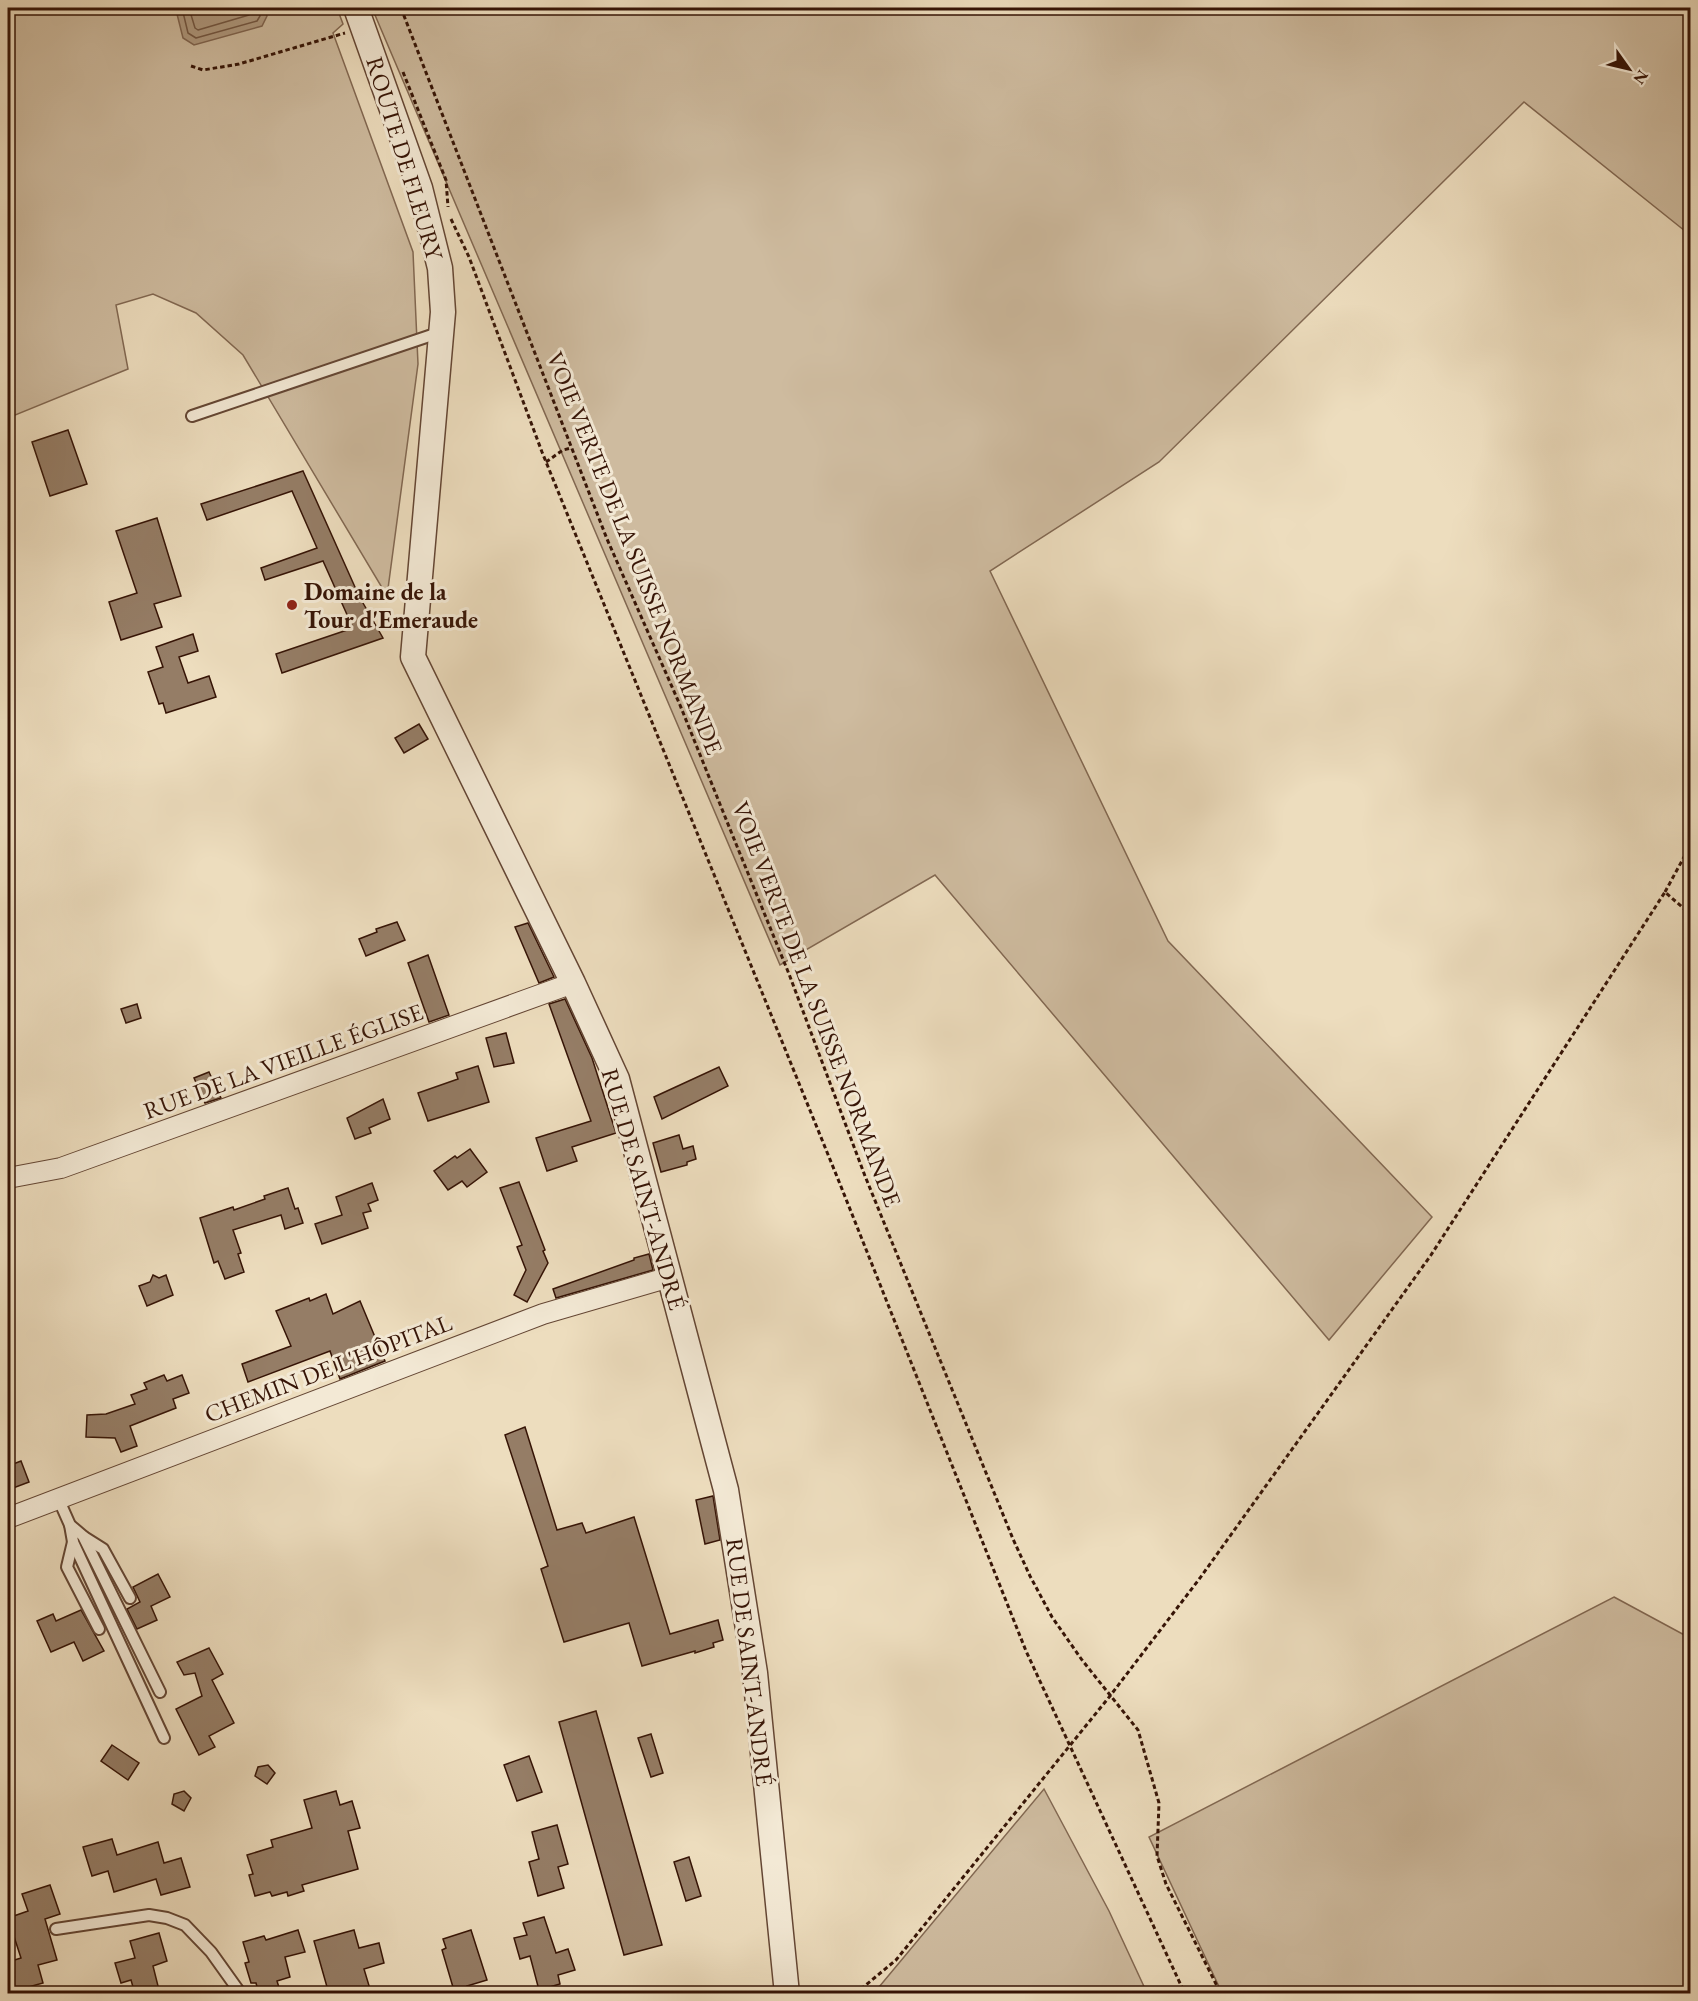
<svg xmlns="http://www.w3.org/2000/svg" width="1698" height="2001" font-family="'EB Garamond',serif">
<style>
.green{fill:#cebb9f;stroke:#826852;stroke-width:1.5}
.water{fill:#af997f;stroke:#7f644f;stroke-width:1.5}
.lines{fill:none;stroke-linecap:round;stroke-linejoin:round}
.shore{stroke:#725642;stroke-width:1.5}
.building{fill:#957d66;stroke:#361406;stroke-width:1.5}
.service-casing{stroke:#644634;stroke-width:14}
.minor-casing{stroke:#644634;stroke-width:22}
.tertiary-casing{stroke:#644634;stroke-width:27}
.path{stroke:#361406;stroke-width:3;stroke-dasharray:4.5 3;stroke-linecap:butt}
.service{stroke:#f3e9d5;stroke-width:10}
.minor{stroke:#f3e9d5;stroke-width:20}
.tertiary{stroke:#f3e9d5;stroke-width:24}
.poi-dot{fill:#8f2418;stroke:#f3e9d5;stroke-width:2}
.labels{text-anchor:middle;dominant-baseline:central;stroke-width:6;stroke-linejoin:round;paint-order:stroke}
.street-label{font-size:24px;fill:#361406;stroke:#f3e9d5}
.poi-label{font-size:24px;font-weight:bold;fill:#361406;stroke:#f3e9d5;text-anchor:start}
</style>
<rect width="100%" height="100%" fill="#edddbe"/>
<filter id="stains"><feTurbulence type="fractalNoise" baseFrequency=".00333" numOctaves="4"/><feColorMatrix values="0 0 0 0 .2 0 0 0 0 .09 0 0 0 0 .02 0 0 0 .5 -.17"/></filter>
<radialGradient id="worn" r=".72"><stop offset=".6" stop-color="#630" stop-opacity="0"/><stop offset="1" stop-color="#630" stop-opacity=".3"/></radialGradient>
<g class="green">
<path d="M14 8H337L343 24 333 33 413 252 418 364 387 596 243 355 196 313 153 294 116 305 128 369 8 418V10Z"/>
<path d="M372 8H1690V235L1524 102 1159 462 990 571 1168 941 1432 1217 1329 1340 935 875 780 965Z"/>
<path d="M1614 1597 1690 1638V1993H1222L1149 1837Z"/>
<path d="M1044 1789 1109 1911 1147 1993H874Z"/>
</g>
<path class="water" d="M177 8H263L267 16 262 26 194 45 183 38 176 10Z"/>
<g class="lines">
<g class="shore">
<path d="M182 8 188 33 196 38 257 21 260 16 258 8"/>
<path d="M189 8 195 28 198 30 249 15 251 8"/>
</g>
</g>
<g class="building">
<path d="M68 430 87 484 50 496 32 442Z"/>
<path d="M303 471 359 596 383 638 282 673 276 654 353 628 323 561 265 580 261 568 317 548 292 491 207 520 201 504Z"/>
<path d="M157 518 181 596 154 604 162 627 121 640 109 602 137 593 116 531Z"/>
<path d="M193 634 198 651 179 657 188 683 209 676 216 697 166 713 163 703 159 704 148 672 163 667 156 647Z"/>
<path d="M419 724 428 739 404 753 395 738Z"/>
<path d="M397 922 405 940 366 956 359 939 377 932 376 929Z"/>
<path d="M528 923 554 977 539 983 515 927Z"/>
<path d="M428 955 449 1015 429 1022 408 963Z"/>
<path d="M565 999 592 1058 616 1133 572 1147 577 1161 547 1171 536 1138 591 1121 549 1004Z"/>
<path d="M137 1004 141 1018 126 1023 121 1009Z"/>
<path d="M506 1033 514 1063 494 1067 486 1038Z"/>
<path d="M478 1066 489 1102 428 1121 418 1093 458 1079 456 1073Z"/>
<path d="M719 1067 728 1086 662 1119 654 1097Z"/>
<path d="M209 1072 221 1098 205 1103 194 1078Z"/>
<path d="M383 1099 390 1119 369 1128 371 1133 355 1139 347 1118Z"/>
<path d="M679 1135 683 1149 693 1146 696 1159 687 1162V1165L661 1172 653 1143Z"/>
<path d="M470 1149 487 1172 467 1187 462 1181 448 1190 434 1171 455 1156 457 1158Z"/>
<path d="M519 1182 545 1250 543 1251 548 1263 527 1302 514 1295 526 1270 517 1247 522 1245 500 1188Z"/>
<path d="M372 1183 378 1200 368 1204 371 1211 363 1213 368 1228 322 1244 315 1224 342 1215 336 1197Z"/>
<path d="M288 1188 295 1209 298 1208 303 1223 285 1229 281 1215 233 1230 241 1253 238 1254 244 1272 225 1279 218 1261 214 1263 200 1218 233 1207 234 1210 265 1199 264 1196Z"/>
<path d="M649 1254 653 1270 556 1298 553 1289 634 1260V1258Z"/>
<path d="M153 1275 159 1278 166 1275 173 1295 147 1306 139 1286 150 1282Z"/>
<path d="M326 1294 333 1314 360 1301 385 1361 340 1379 330 1351 248 1382 242 1364 291 1346 276 1311 309 1298 310 1301Z"/>
<path d="M164 1375 167 1381 182 1375 189 1393 173 1399 176 1408 130 1426 137 1446 121 1452 115 1438 86 1437 87 1415 106 1414 135 1404 131 1395 147 1389 144 1383Z"/>
<path d="M525 1427 557 1530 582 1523 586 1533 634 1517 670 1634 718 1620 723 1640 713 1643 714 1647 695 1653V1651L642 1666 629 1623 564 1642 541 1569 548 1566 505 1435Z"/>
<path d="M21 1461 29 1482 8 1490V1466Z"/>
<path d="M713 1496 720 1540 705 1544 696 1500Z"/>
<path d="M158 1574 170 1597 151 1606 157 1620 137 1629 127 1609 140 1602 133 1587Z"/>
<path d="M81 1610 104 1651 83 1661 74 1642 51 1652 37 1621 53 1614 56 1621Z"/>
<path d="M209 1648 223 1674 212 1680 234 1723 209 1736 215 1747 199 1755 176 1709 202 1696 195 1673 184 1675 177 1662Z"/>
<path d="M596 1711 662 1945 624 1955 559 1722Z"/>
<path d="M651 1734 663 1773 651 1777 638 1738Z"/>
<path d="M112 1745 139 1763 128 1780 101 1761Z"/>
<path d="M529 1756 542 1792 517 1801 504 1765Z"/>
<path d="M268 1765 275 1773 267 1784 255 1776 258 1767Z"/>
<path d="M184 1791 191 1798 184 1811 172 1804 174 1794Z"/>
<path d="M336 1791 340 1805 352 1801 360 1828 348 1831 358 1869 302 1885 304 1891 288 1896 287 1892 272 1896 270 1892 255 1896 249 1875 253 1874 247 1855 273 1847 271 1840 312 1828 304 1800Z"/>
<path d="M557 1825 568 1864 558 1867 564 1888 538 1896 529 1862 539 1859 532 1832Z"/>
<path d="M112 1839 117 1855 158 1842 164 1863 181 1858 190 1887 161 1895 156 1879 114 1892 108 1871 92 1876 83 1847Z"/>
<path d="M689 1857 701 1896 686 1901 674 1862Z"/>
<path d="M50 1885 60 1914 45 1919 57 1960 38 1965 43 1983 14 1991 8 1970V1962L21 1958 8 1918 28 1911 22 1894Z"/>
<path d="M544 1917 556 1953 568 1949 575 1970 558 1975 560 1984 539 1990 530 1956 520 1959 514 1938 527 1935 523 1923Z"/>
<path d="M298 1930 305 1952 285 1957 290 1977 277 1981 281 1994H259L256 1983H251L245 1963 249 1962 243 1942 264 1936 266 1940Z"/>
<path d="M354 1930 359 1948 379 1943 384 1963 364 1969 370 1989 354 1994H329L314 1941Z"/>
<path d="M471 1930 487 1980 467 1986 470 1994H455L442 1950 446 1948 443 1939Z"/>
<path d="M159 1933 167 1961 153 1966 160 1994H135L131 1980 121 1983 115 1963 135 1958 130 1941Z"/>
</g>
<g class="lines">
<g class="service-casing">
<g id="service">
<path d="M192 416 441 332"/>
<path d="M58 1498 70 1525 83 1536 160 1692"/>
<path d="M70 1525 73 1542 164 1738"/>
<path d="M84 1537 103 1549 130 1598"/>
<path d="M73 1542 67 1567 99 1629"/>
<path d="M56 1929 149 1915 167 1918 185 1925 211 1952 241 1994"/>
</g>
</g>
<g class="minor-casing">
<g id="minor">
<path d="M8 1178 61 1168 573 983"/>
<path d="M8 1518 543 1314 670 1277"/>
</g>
</g>
<g class="tertiary-casing">
<path id="tertiary" d="M356 8 420 188 440 268 443 312 413 657 573 983 617 1079 726 1490 755 1673 787 1994"/>
</g>
<g class="path">
<path d="M401 8 607 539 680 705 732 834 789 974 865 1176 1013 1539 1030 1576 1052 1617 1082 1660 1138 1730 1159 1803 1157 1856 1166 1884 1221 1994"/>
<path d="M191 66 203 70 239 64 345 33"/>
<path d="M403 72 446 180 448 207"/>
<path d="M451 219 469 257 542 452 840 1184 1026 1651 1185 1994"/>
<path d="M546 462 563 450 571 448"/>
<path d="M1665 892 1690 846"/>
<path d="M855 1994 896 1960 1110 1696 1200 1578 1431 1255 1665 892 1690 914"/>
</g>
<use href="#service" class="service"/>
<use href="#minor" class="minor"/>
<use href="#tertiary" class="tertiary"/>
</g>
<circle class="poi-dot" cx="292" cy="605" r="6"/>
<g class="labels">
<g class="street-label">
<text transform="translate(405 158) rotate(73)">ROUTE DE FLEURY</text>
<text transform="translate(635 553) rotate(68)">VOIE VERTE DE LA SUISSE NORMANDE</text>
<text transform="translate(817 1004) rotate(69)">VOIE VERTE DE LA SUISSE NORMANDE</text>
<text transform="translate(283 1061) rotate(-20)">RUE DE LA VIEILLE ÉGLISE</text>
<text transform="translate(644 1189) rotate(74)">RUE DE SAINT-ANDRÉ</text>
<text transform="translate(328 1368) rotate(-21)">CHEMIN DE L'HÔPITAL</text>
<text transform="translate(750 1662) rotate(83)">RUE DE SAINT-ANDRÉ</text>
</g>
<g class="poi-label">
<text x="304" y="591">Domaine de la<tspan x="304" dy="28">Tour d'Emeraude</tspan></text>
</g>
</g>
<rect width="1698" height="2001" fill="none" stroke="#edddbe" stroke-width="30"/>
<rect x="9" y="9" width="1680" height="1983" fill="none" stroke="#361406" stroke-width="3"/>
<rect x="15" y="15" width="1668" height="1971" fill="none" stroke="#361406" stroke-width="1.5"/>
<g transform="translate(1629 69) rotate(124)" stroke="#f3e9d5" stroke-width="4.5" paint-order="stroke">
<path d="M0-4.5L10 22L0 15L-10 22Z" fill="#361406"/>
<text y="-9" font-size="16" font-weight="bold" text-anchor="middle" fill="#361406">N</text>
</g>
<rect width="100%" height="100%" filter="url(#stains)"/>
<rect width="100%" height="100%" fill="url(#worn)"/>
</svg>
